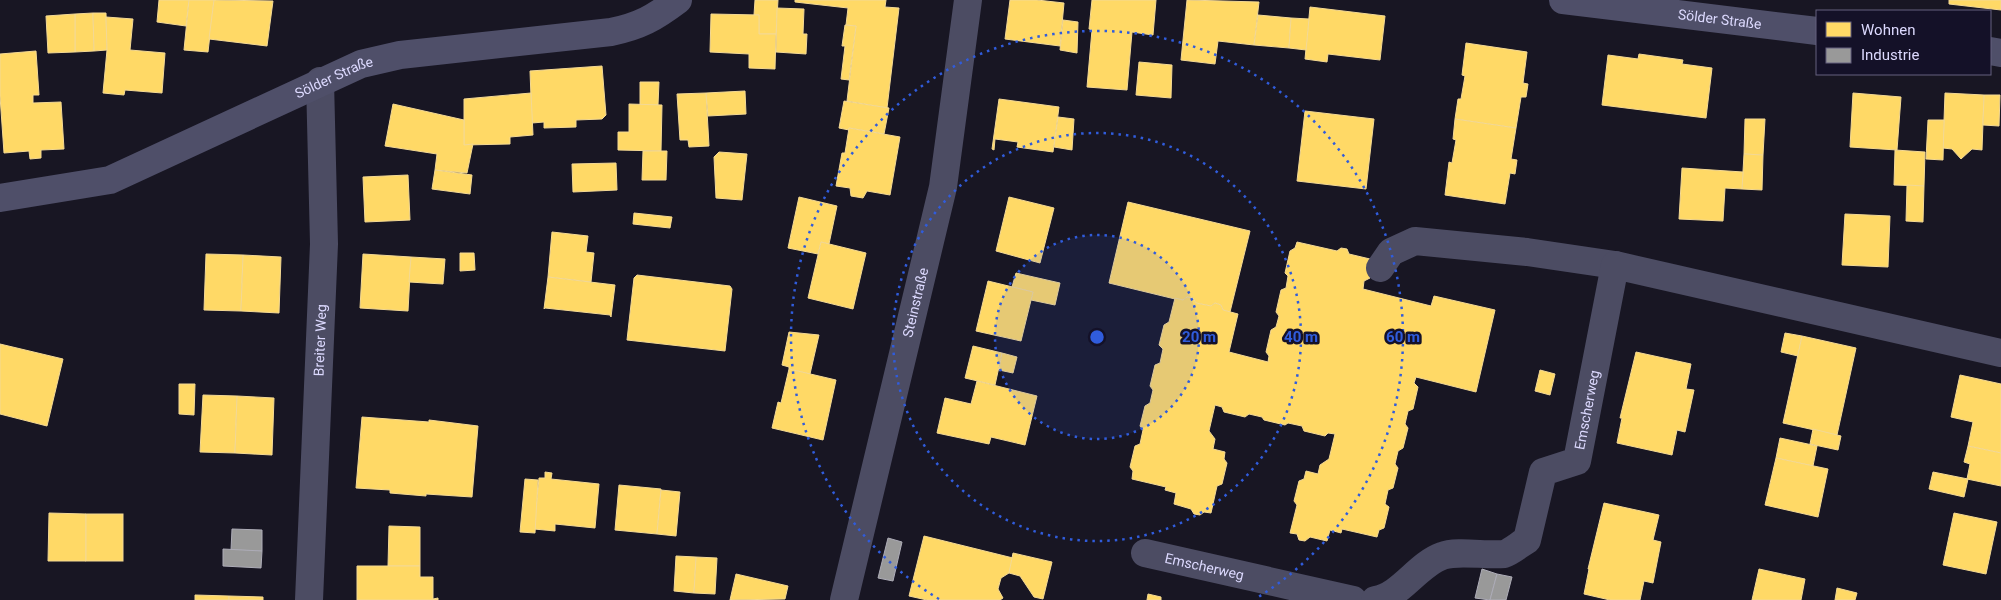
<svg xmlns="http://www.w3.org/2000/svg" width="2001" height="600" font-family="Roboto,sans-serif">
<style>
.homes{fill:#ffd966;stroke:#f4d994}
.industry{fill:#999;stroke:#adacb7}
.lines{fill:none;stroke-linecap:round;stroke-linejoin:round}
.street{stroke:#4c4c63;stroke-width:28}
.secondary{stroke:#4f4f69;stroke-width:28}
.ring{fill:none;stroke:#305cdc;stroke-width:2.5;stroke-dasharray:2.5 5}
.labels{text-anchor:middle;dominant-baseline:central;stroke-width:5;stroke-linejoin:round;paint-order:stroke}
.street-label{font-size:14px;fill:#dcd9fe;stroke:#141128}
.centre{fill:#305cdc;stroke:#141128;stroke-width:2.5}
.ring-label{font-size:15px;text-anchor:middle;font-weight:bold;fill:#305cdc;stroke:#141128;stroke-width:5;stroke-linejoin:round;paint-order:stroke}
</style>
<rect width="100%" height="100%" fill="#181623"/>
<g class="homes">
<path d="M159 0H189L186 26 157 22Z"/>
<path d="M189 0H214L208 52 184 50Z"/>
<path d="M214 0 273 1 267 46 209 39Z"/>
<path d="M755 0H778L776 34H759V15H754Z"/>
<path d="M795 0H886L885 7 899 8 887 108 847 101 856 26 846 25 848 8 795 2Z"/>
<path d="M1010 0H1037L1064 3 1060 46 1005 39Z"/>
<path d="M1092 0H1156L1153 35 1132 32 1127 90 1087 87 1092 30 1089 29Z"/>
<path d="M1187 0 1259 2 1254 45 1218 41 1215 64 1181 60Z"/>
<path d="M1949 0H2001V10L1949 4Z"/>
<path d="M1310 7 1385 16 1380 60 1328 54 1327 62 1305 59Z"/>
<path d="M777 8 804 9 803 34H807L806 54 776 52Z"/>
<path d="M93 13 94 51 75 52V14Z"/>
<path d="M93 13H106L107 50 94 51Z"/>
<path d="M75 14V52L48 53 46 16Z"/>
<path d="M711 14 759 15V34H776L775 69 749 68V54L710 52Z"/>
<path d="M1258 15 1291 18 1289 48 1254 45Z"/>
<path d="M106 17 133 19 130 50 165 53 162 93 125 90 124 95 103 93 107 50Z"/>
<path d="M1291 18 1309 19 1306 50 1289 48Z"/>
<path d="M1063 20 1078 22 1077 53 1060 50Z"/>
<path d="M845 25 856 26 849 80 841 79 845 46H842Z"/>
<path d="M1466 43 1527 52 1523 83 1528 84 1526 97H1521L1516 128 1455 119 1458 99H1461L1465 76 1462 75Z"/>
<path d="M36 51 39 95H33V103L61 102 64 149 41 150V158L30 159 29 151 4 153 0 96V54Z"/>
<path d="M1639 54 1683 60 1682 64 1712 68 1706 118 1602 105 1608 55 1638 59Z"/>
<path d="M1139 62 1172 65 1171 98 1136 95Z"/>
<path d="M602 66 606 115 602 119 576 120V127L544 128V122L532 123 530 71Z"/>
<path d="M640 82H659L658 105H640Z"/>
<path d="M745 91 746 114 708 116 706 93Z"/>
<path d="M531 93 533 135 510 137V144L464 145V99Z"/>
<path d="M706 93 709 146 689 147 688 140H680L677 94Z"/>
<path d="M1853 93 1901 97 1897 150 1850 147Z"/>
<path d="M1945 93 1984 95 1982 150 1972 149 1961 159 1952 149 1943 148Z"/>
<path d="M1984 95H2000L1999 126 1983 125Z"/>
<path d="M999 99 1059 107 1053 152 1017 147 1018 142 995 139 994 150 992 149Z"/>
<path d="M844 101 889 108 884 134 849 128V130L839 128Z"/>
<path d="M393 104 464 120V145L473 144 467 173 435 170 437 154 385 146Z"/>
<path d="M629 104 662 105 661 151 618 150V132H629Z"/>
<path d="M1305 111 1374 119 1366 189 1297 181Z"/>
<path d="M1058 117 1074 119 1072 150 1054 147Z"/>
<path d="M1455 119 1516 128 1511 159 1517 160 1515 174 1510 173 1505 204 1445 195 1449 162 1452 163 1456 140 1453 139Z"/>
<path d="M1745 119H1765L1763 155 1744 154Z"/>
<path d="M1928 120H1944L1943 160 1926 159Z"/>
<path d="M849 128 900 137 890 195 867 191 863 198 851 196 850 188 836 186 842 153H845Z"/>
<path d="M1895 150 1925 152 1924 186 1894 185Z"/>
<path d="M643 151H667L666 180H642Z"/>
<path d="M719 152 747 154 742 200 716 198 714 157Z"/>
<path d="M1744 154 1763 155 1762 190 1742 189Z"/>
<path d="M616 163 617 190 573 192 572 164Z"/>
<path d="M1682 168 1743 172 1742 189 1725 188 1723 221 1679 219Z"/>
<path d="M435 170 472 175 470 194 432 189Z"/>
<path d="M408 175 410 220 365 222 363 177Z"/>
<path d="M1907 185 1924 186 1923 222 1906 221Z"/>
<path d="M799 197 837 206 829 244 821 242 818 254 788 248Z"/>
<path d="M1009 197 1054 208 1040 263 996 251Z"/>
<path d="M1128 202 1250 231 1230 312 1223 310 1221 305 1215 303 1211 306 1196 303 1193 298 1187 297 1183 300 1175 299 1109 283Z"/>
<path d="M634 213 672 217 670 228 633 224Z"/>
<path d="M1845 214 1890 216 1888 267 1842 265Z"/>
<path d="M552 232 588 236 586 252 594 253 591 282 548 277Z"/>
<path d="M821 242 866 253 853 309 808 298Z"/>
<path d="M1297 242 1337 251 1341 248 1347 249 1349 254 1370 259V278L1364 281 1363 289 1431 306 1434 296 1495 310 1476 392 1416 377 1414 383 1418 387 1413 409 1408 411 1405 424 1408 428 1403 448 1398 451 1395 464 1398 468 1393 488 1388 490 1385 504 1389 507 1384 528 1379 530 1377 537 1342 529 1341 533 1330 530 1327 541 1310 537 1305 541 1299 540 1297 534 1290 533 1297 505 1294 501 1299 481 1304 479 1306 471 1318 474 1320 465 1329 459 1335 434 1328 433 1325 436 1304 431 1302 426 1288 423 1285 425 1264 420 1262 417 1249 414 1245 417 1224 412 1222 407 1215 405 1209 431 1215 439 1213 449 1225 452 1224 459 1227 463 1222 484 1217 486 1211 513 1204 512 1200 515 1194 514 1191 509 1174 504 1176 493 1165 490 1166 487 1132 479 1133 471 1130 467 1135 446 1140 444 1143 430 1140 426 1145 406 1150 403 1153 390 1150 386 1155 365 1160 363 1163 349 1159 345 1164 325 1169 322 1175 298 1183 300 1187 297 1193 298 1196 303 1211 306 1215 303 1221 305 1223 310 1238 314 1229 352 1268 362 1269 356 1266 352 1271 330 1276 327 1279 316 1276 312 1281 290 1286 288 1288 276 1285 273 1290 251 1295 248Z"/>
<path d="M460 253H474L475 270 460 271Z"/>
<path d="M206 254 243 255 241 311 204 310Z"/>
<path d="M363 254 411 257 408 311 360 308Z"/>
<path d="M243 255 281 257 279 313 241 311Z"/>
<path d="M411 257 445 259 443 284 409 282Z"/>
<path d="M1016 273 1060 283 1055 305 1031 300 1033 292 1012 287Z"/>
<path d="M637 275 730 286 732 289 725 351 627 340 634 278Z"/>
<path d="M548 277 615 285 611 317 610 315 545 308 544 309Z"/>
<path d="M988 281 1033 292 1021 341 976 331Z"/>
<path d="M789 332 819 335 810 374 789 369V367L782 365Z"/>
<path d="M1785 333 1802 336 1798 356 1781 352Z"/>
<path d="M1802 336 1856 348 1837 435 1783 423Z"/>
<path d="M0 344 63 359 47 426 0 414Z"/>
<path d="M973 346 1002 353 995 385 965 378Z"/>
<path d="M1636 352 1691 364 1686 389 1694 390 1685 432 1677 430 1672 455 1617 443 1622 418H1620Z"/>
<path d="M1002 353 1017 357 1013 373 999 370Z"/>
<path d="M789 369 836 380 823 440 772 428 778 402 781 403Z"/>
<path d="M1540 370 1555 374 1550 395 1535 391Z"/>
<path d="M1960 375 2001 384V453L1968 446 1973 422 1951 417Z"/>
<path d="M977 381 1037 396 1025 445 991 437 989 444 937 433 945 398 971 404Z"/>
<path d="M179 384H195L194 415 179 414Z"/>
<path d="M203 395 237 396 235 453 200 452Z"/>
<path d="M237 396 274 398 272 455 235 453Z"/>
<path d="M362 417 429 422V420L478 426 472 497 426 494V496L390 493V490L356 488Z"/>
<path d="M1813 429 1841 436 1838 450 1810 444Z"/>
<path d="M1780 438 1817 446 1813 466 1776 458Z"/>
<path d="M1968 446 2001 453V486L1967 479 1970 464 1964 462Z"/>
<path d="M1776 458 1828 469 1818 517 1765 505Z"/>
<path d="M545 472 552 473 551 479 599 484 595 528 555 524V531L534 529 539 478H545Z"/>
<path d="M1933 472 1968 479 1964 497 1929 489Z"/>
<path d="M525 479 538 480 535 533 520 532Z"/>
<path d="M619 485 661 489 657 534 615 530Z"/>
<path d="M661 490 680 492 676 536 657 534Z"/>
<path d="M1604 503 1659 515 1653 540 1661 542 1653 583 1644 581 1640 600H1610L1584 594 1589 569H1588Z"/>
<path d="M49 513 86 514V561H48Z"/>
<path d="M1954 513 1997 522 1986 574 1943 565Z"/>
<rect x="86" y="514" width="37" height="47"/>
<path d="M389 526 420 527V566H388Z"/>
<path d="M924 536 1013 558 1009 573 1001 578 998 589 1003 598 1000 600H927L909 596Z"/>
<path d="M1013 553 1052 562 1043 599 1034 597 1020 576 1009 573Z"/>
<path d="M676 556 696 557 694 593 674 591Z"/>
<path d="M696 557 717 558 715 594 694 593Z"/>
<path d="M357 566H420V577H433V599L438 598V600H357Z"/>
<path d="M1759 569 1805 579 1801 600H1752Z"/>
<path d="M736 574 788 586 785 599 730 600Z"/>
<path d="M1837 588 1857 593 1855 600H1835Z"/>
<path d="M1148 594 1161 597V600H1147Z"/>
<path d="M195 595 229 596V600H195Z"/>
<path d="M229 596 263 597V600H229Z"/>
</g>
<g class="industry">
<path d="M232 529 262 530V551L231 550Z"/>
<path d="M888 538 902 542 893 581 878 578Z"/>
<path d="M223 549 262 551 261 568 223 566Z"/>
<path d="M1482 569 1497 574 1490 600 1475 598Z"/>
<path d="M1497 574 1512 577 1506 600H1490Z"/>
</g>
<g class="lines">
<g class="street">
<path d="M1380 268 1391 252 1415 241 1527 252 1615 265"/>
<path id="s1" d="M1145 553 1353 600"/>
<path id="s2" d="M309 600 324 244 320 81"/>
<path id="s3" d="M844 600 943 187 968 0"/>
<path id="s4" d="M1375 600C1401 596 1417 565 1442 556 1457 550 1487 556 1504 554 1511 552 1520 544 1527 540L1543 472 1577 461 1615 265 2001 353"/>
</g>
<g class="secondary">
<path id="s5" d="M1563 0 1817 31"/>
<path d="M1990 51 2001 53"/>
<path id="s6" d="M0 198 110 180 361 64 400 55 611 32C640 26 654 18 678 0"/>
</g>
</g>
<circle cx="1097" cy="337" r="102" fill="#305cdc" fill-opacity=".12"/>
<g class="ring">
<circle cx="1097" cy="337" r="102"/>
<circle cx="1097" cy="337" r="204"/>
<path d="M939 599A306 306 0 1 1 1255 599"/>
</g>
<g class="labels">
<g class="street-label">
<text stroke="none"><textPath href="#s5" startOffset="158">Sölder Straße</textPath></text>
<text stroke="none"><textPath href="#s6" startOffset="358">Sölder Straße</textPath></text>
<text stroke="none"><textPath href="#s3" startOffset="306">Steinstraße</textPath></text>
<text stroke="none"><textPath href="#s2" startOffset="260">Breiter Weg</textPath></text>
<text stroke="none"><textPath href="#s4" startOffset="328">Emscherweg</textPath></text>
<text stroke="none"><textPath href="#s1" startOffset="61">Emscherweg</textPath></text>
</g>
</g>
<circle cx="1097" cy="337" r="8" class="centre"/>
<g class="ring-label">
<text x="1199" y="342">20 m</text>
<text x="1301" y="342">40 m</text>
<text x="1403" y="342">60 m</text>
</g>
<rect x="1816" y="10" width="175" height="65" fill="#141128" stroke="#64617e"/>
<rect x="1826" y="22" width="25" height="15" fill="#ffd966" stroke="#64617e"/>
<text x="1861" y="35" font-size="15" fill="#dcd9fe">Wohnen</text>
<rect x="1826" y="48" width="25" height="15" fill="#999999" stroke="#64617e"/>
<text x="1861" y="60" font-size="15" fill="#dcd9fe">Industrie</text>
</svg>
